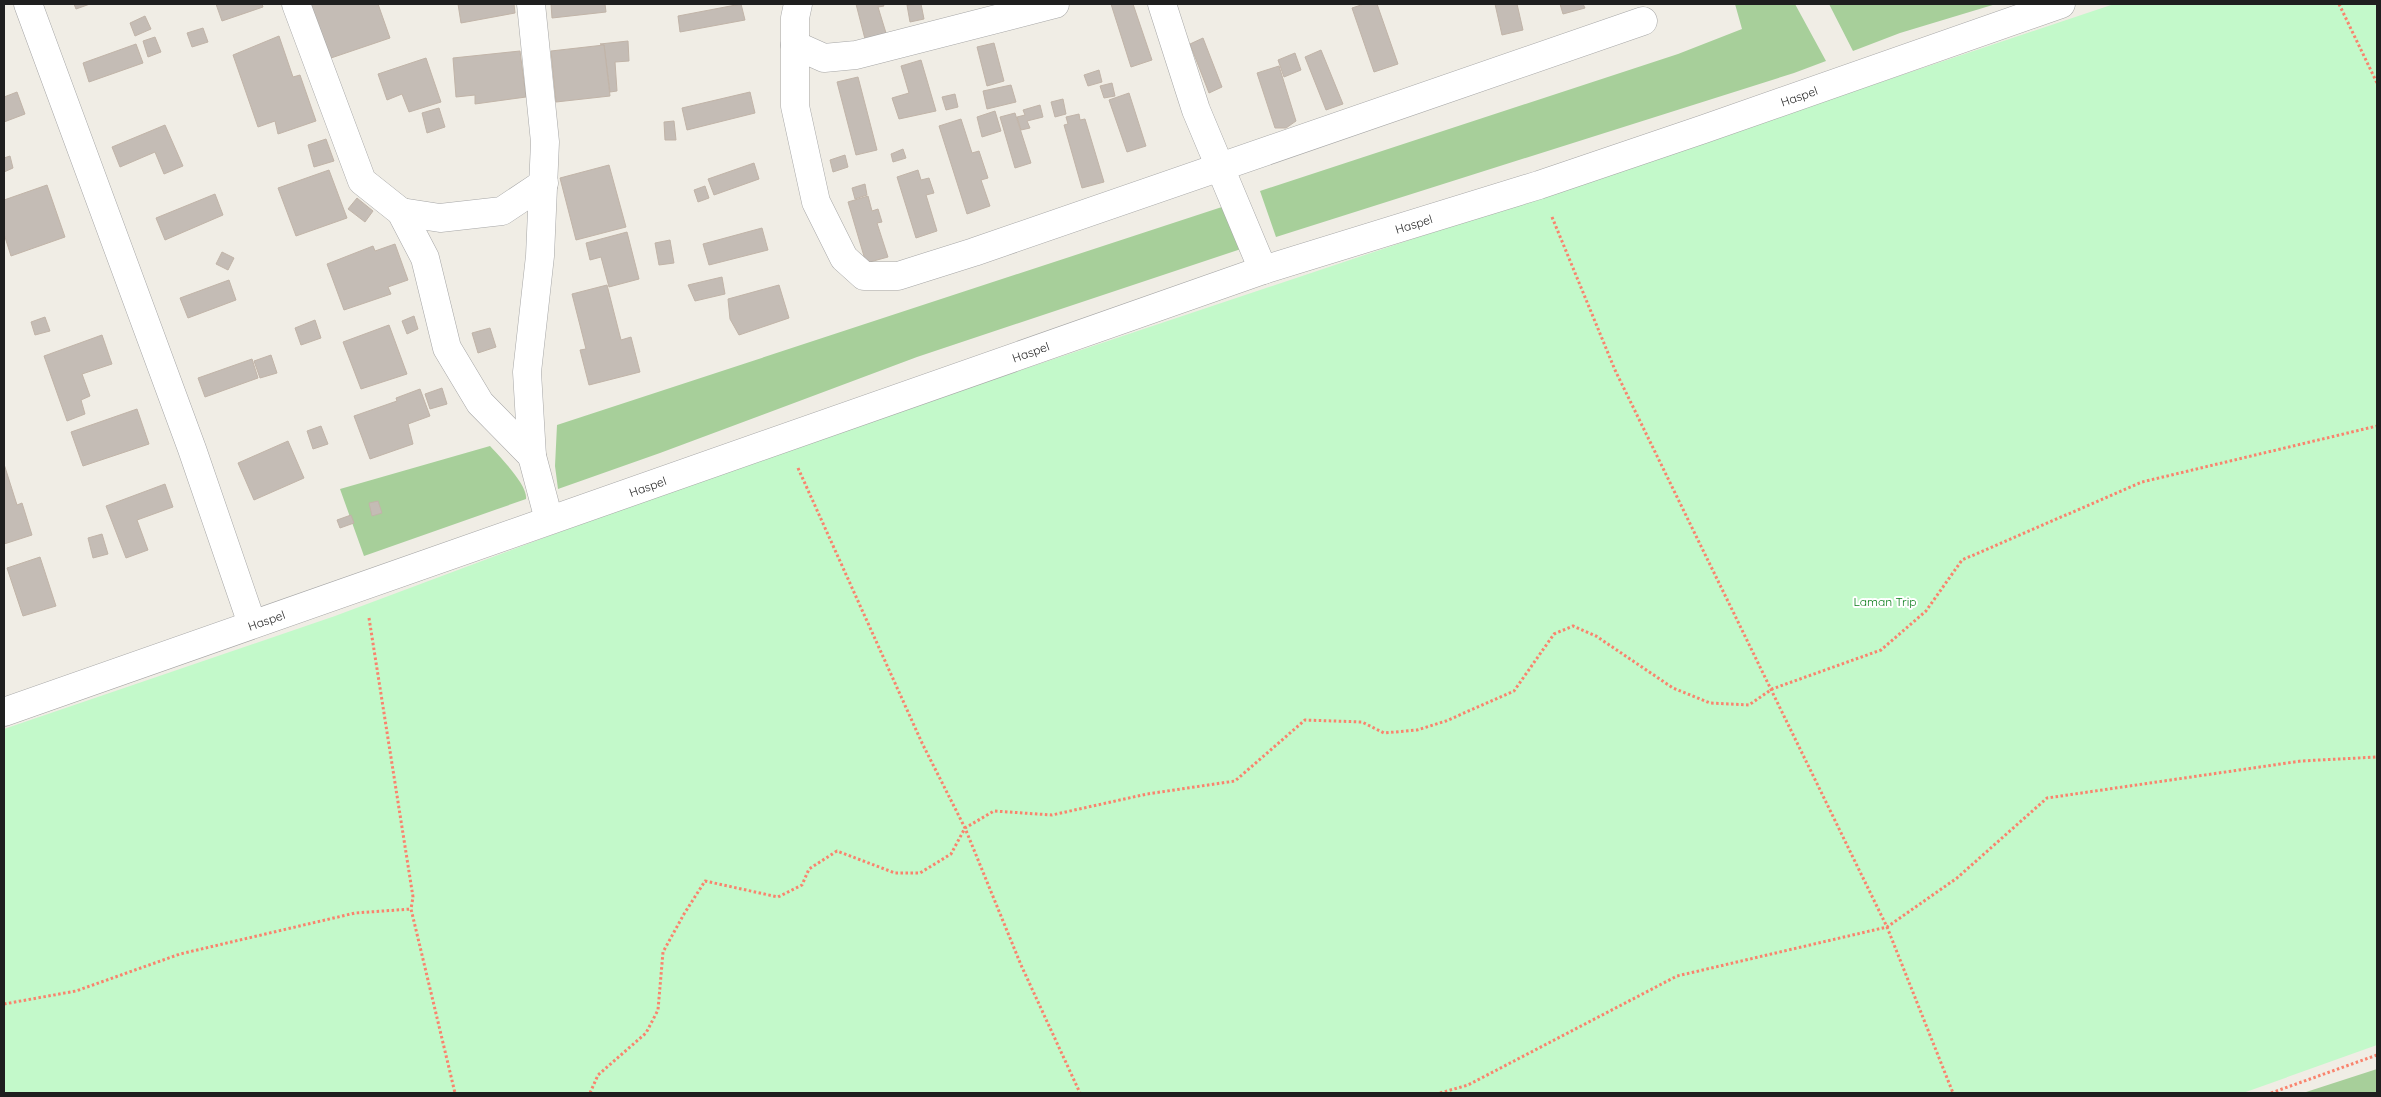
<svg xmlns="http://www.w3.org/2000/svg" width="2381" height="1097" font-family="Quicksand,sans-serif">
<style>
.forest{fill:#a7cf9a}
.park{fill:#c3f9ca}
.building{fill:#c4bcb5;stroke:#c1b4a8}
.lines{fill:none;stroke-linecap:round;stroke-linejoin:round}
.minor-casing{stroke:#a6a6a6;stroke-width:29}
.path{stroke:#f9836d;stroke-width:3;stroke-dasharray:2.5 2.5;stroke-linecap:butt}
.minor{stroke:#fff;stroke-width:28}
.labels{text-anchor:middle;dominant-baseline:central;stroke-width:4;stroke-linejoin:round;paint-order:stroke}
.street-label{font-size:12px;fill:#1f1f1f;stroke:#fff}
.park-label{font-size:12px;fill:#0c7e1c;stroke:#fff}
</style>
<rect width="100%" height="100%" fill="#f0ede5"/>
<g class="forest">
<path d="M1735 4H1795L1826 61 1794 73 1276 237 1260 191 1678 54 1742 29Z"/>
<path d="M1829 4H1996L1900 33 1853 51Z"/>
<path d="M1228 205 1244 248 917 357 660 453 558 489 555 466 557 425Z"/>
<path d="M490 446C500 457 528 485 526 499L364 556 340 489Z"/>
<path d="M2377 1069V1093H2303Z"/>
</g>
<path class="park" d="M2114 4H2377V1045L2243 1093H4V729L335 616 747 462Z"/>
<g class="building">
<path d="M74 4H90L76 9Z"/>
<path d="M216 4H262L263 7 222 21Z"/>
<path d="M315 4H378L390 38 331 58 311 5Z"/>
<path d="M458 4H514L515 13 461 23Z"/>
<path d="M551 4H605L606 12 552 18Z"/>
<path d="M741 4 745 20 680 32 678 16Z"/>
<path d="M856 4H883L884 6 878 7 886 33 865 39Z"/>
<path d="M921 4 924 19 910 22 907 5Z"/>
<path d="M1111 4H1133L1152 60 1131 67Z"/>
<path d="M1364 4H1377L1398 64 1374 72 1352 8Z"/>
<path d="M1495 4H1517L1523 30 1502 35Z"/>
<path d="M1560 4H1583L1585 8 1563 14Z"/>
<path d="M145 16 151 29 135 36 130 23Z"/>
<path d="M203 28 208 42 192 47 187 33Z"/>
<path d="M279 36 293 77 300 75 316 121 278 134 275 121 258 127 233 55Z"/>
<path d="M155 37 161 52 148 57 143 41Z"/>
<path d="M1203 38 1222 87 1209 93 1190 44Z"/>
<path d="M628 41 629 61 615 62 617 91 610 92 604 45 600 44Z"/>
<path d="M994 43 1004 81 987 86 977 47Z"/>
<path d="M136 44 143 63 89 82 83 63Z"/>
<path d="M604 45 610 96 556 102 551 51Z"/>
<path d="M1321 50 1343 104 1326 110 1305 57Z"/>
<path d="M520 51 526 97 475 104V95L456 97 453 58Z"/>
<path d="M1295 53 1301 70 1284 77 1278 60Z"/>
<path d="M426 58 441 102 409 112 402 94 387 100 378 74Z"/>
<path d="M921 60 936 111 899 119 892 98 909 93 901 66Z"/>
<path d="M1279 66 1296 121 1286 128H1275L1257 73Z"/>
<path d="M1099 70 1102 82 1088 86 1084 75Z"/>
<path d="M858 77 877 150 856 155 837 82Z"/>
<path d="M1112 83 1115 96 1104 98 1100 86Z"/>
<path d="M1011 85 1016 102 987 109 983 91Z"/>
<path d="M17 92 25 114 4 122V97Z"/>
<path d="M750 92 755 113 687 130 682 108Z"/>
<path d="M1129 93 1146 146 1127 152 1109 100Z"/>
<path d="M955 94 958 107 946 110 942 97Z"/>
<path d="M1063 99 1066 114 1055 117 1051 102Z"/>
<path d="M1040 105 1043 117 1027 121 1030 128 1021 130 1017 117 1025 115 1023 110Z"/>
<path d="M439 108 445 127 427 133 422 113Z"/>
<path d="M995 111 1001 131 982 137 977 117Z"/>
<path d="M1015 113 1031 163 1015 168 1000 117Z"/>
<path d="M1079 114 1080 120 1085 119 1104 182 1082 188 1064 125 1068 124 1066 117Z"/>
<path d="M961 119 972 153 979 151 988 178 981 180 990 206 967 214 939 126Z"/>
<path d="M674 121 676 140H665L664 122Z"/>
<path d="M165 125 183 166 164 174 155 152 120 167 112 147Z"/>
<path d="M326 139 334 161 314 167 308 145Z"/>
<path d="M903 149 906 158 893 162 891 154Z"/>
<path d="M845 155 848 167 833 172 830 160Z"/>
<path d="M10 156 13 168 4 172V158Z"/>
<path d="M754 163 759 179 714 195 708 179Z"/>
<path d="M609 165 626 227 576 240 560 178Z"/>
<path d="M329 170 347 218 296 236 278 188Z"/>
<path d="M918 170 921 180 929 178 934 193 926 195 937 231 916 238 897 177Z"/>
<path d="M865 184 867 195 855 199 852 188Z"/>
<path d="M47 185 65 237 11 256 4 234V200Z"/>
<path d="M705 186 709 198 698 202 694 190Z"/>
<path d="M215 194 223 215 165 240 156 218Z"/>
<path d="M868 196 872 211 878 209 882 222 877 223 888 257 866 263 848 202Z"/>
<path d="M357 198 373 211 365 222 348 209Z"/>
<path d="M762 228 768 250 709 265 703 244Z"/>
<path d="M627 232 639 279 609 287 601 257 590 260 586 243Z"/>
<path d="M670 240 674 263 659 265 655 243Z"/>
<path d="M395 244 408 280 388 287 391 294 344 310 327 264 373 246 375 251Z"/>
<path d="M222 252 234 258 228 270 216 264Z"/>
<path d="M722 277 725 294 695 301 688 285Z"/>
<path d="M229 280 236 300 188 318 180 298Z"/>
<path d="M607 285 621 340 631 337 640 372 589 385 580 350 586 349 572 294Z"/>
<path d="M779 285 789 318 739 335 730 319 728 299Z"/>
<path d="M414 316 418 329 407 334 402 321Z"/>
<path d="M45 317 50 331 35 335 31 322Z"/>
<path d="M315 320 321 338 301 345 295 328Z"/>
<path d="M389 325 407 374 361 389 343 342Z"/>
<path d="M490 328 496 347 478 353 472 333Z"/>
<path d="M102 335 112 364 82 374 90 396 81 400 85 414 67 421 44 356Z"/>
<path d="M271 355 277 373 260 378 254 361Z"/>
<path d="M252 359 258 378 205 397 198 378Z"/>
<path d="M442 388 447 404 430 409 425 394Z"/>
<path d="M420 389 430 416 408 424 413 444 370 459 354 416 397 401 396 398Z"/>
<path d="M137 409 149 444 83 466 71 432Z"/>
<path d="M321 426 328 444 313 449 307 431Z"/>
<path d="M288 441 304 478 254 500 238 463Z"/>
<path d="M4 464 17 505 22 503 32 535 4 544Z"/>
<path d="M165 484 173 507 137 520 148 550 126 558 106 506Z"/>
<path d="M378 501 382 513 372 516 369 503Z"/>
<path d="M351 515 354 523 340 528 337 520Z"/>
<path d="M102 534 108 554 93 558 88 538Z"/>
<path d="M40 557 56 606 23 616 7 568Z"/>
</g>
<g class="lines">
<g class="minor-casing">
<g id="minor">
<path d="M28 4 192 449 252 624"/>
<path d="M296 4 362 181 401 212 425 258 447 348 480 403 532 456"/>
<path d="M531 4 545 142 540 256 527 372 532 456 549 520"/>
<path d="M798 4 795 18V106L816 202 844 258 864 276H898L974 252 1643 21"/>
<path d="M1162 4 1196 110 1263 270"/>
<path d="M795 45 824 58 856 55 1055 4"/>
<path d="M401 212 440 218 502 211 544 183"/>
<path id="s1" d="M4 712 1263 270 1539 185 1704 129 2061 4"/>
</g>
</g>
<g class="path">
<path d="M2339 4 2377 83"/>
<path d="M1552 217 1615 370 1887 927 1953 1093"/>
<path d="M798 468 922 743 965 828 1021 965 1080 1093"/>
<path d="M369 618 413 897 411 909"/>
<path d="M4 1004 76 991 180 954 355 913 411 909 455 1093"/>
<path d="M590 1093 598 1075 646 1033 658 1010 663 952 684 914 705 881 778 897 802 885 809 869 837 851 895 873H920L951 854 965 828 994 811 1052 815 1147 794 1235 781 1305 720 1362 722 1384 733 1417 730 1446 721 1514 691 1554 634 1573 626 1596 636 1673 688 1710 703 1749 705 1772 689 1881 650 1926 611 1962 560 2142 482 2377 426"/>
<path d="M1440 1093 1468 1085 1677 976 1887 927 1957 878 2047 798 2301 761 2377 757"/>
<path d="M2271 1093 2377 1055"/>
</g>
<use href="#minor" class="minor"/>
</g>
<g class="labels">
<g class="street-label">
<text stroke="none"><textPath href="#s1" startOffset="1898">Haspel</textPath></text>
<text stroke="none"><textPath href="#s1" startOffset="1492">Haspel</textPath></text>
<text stroke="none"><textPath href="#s1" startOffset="1088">Haspel</textPath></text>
<text stroke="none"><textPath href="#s1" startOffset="682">Haspel</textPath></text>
<text stroke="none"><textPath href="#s1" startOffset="278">Haspel</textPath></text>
</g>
<g class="park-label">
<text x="1885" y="601">Laman Trip</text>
</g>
</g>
<rect width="2381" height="1097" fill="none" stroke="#1f1f1f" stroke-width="10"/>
</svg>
